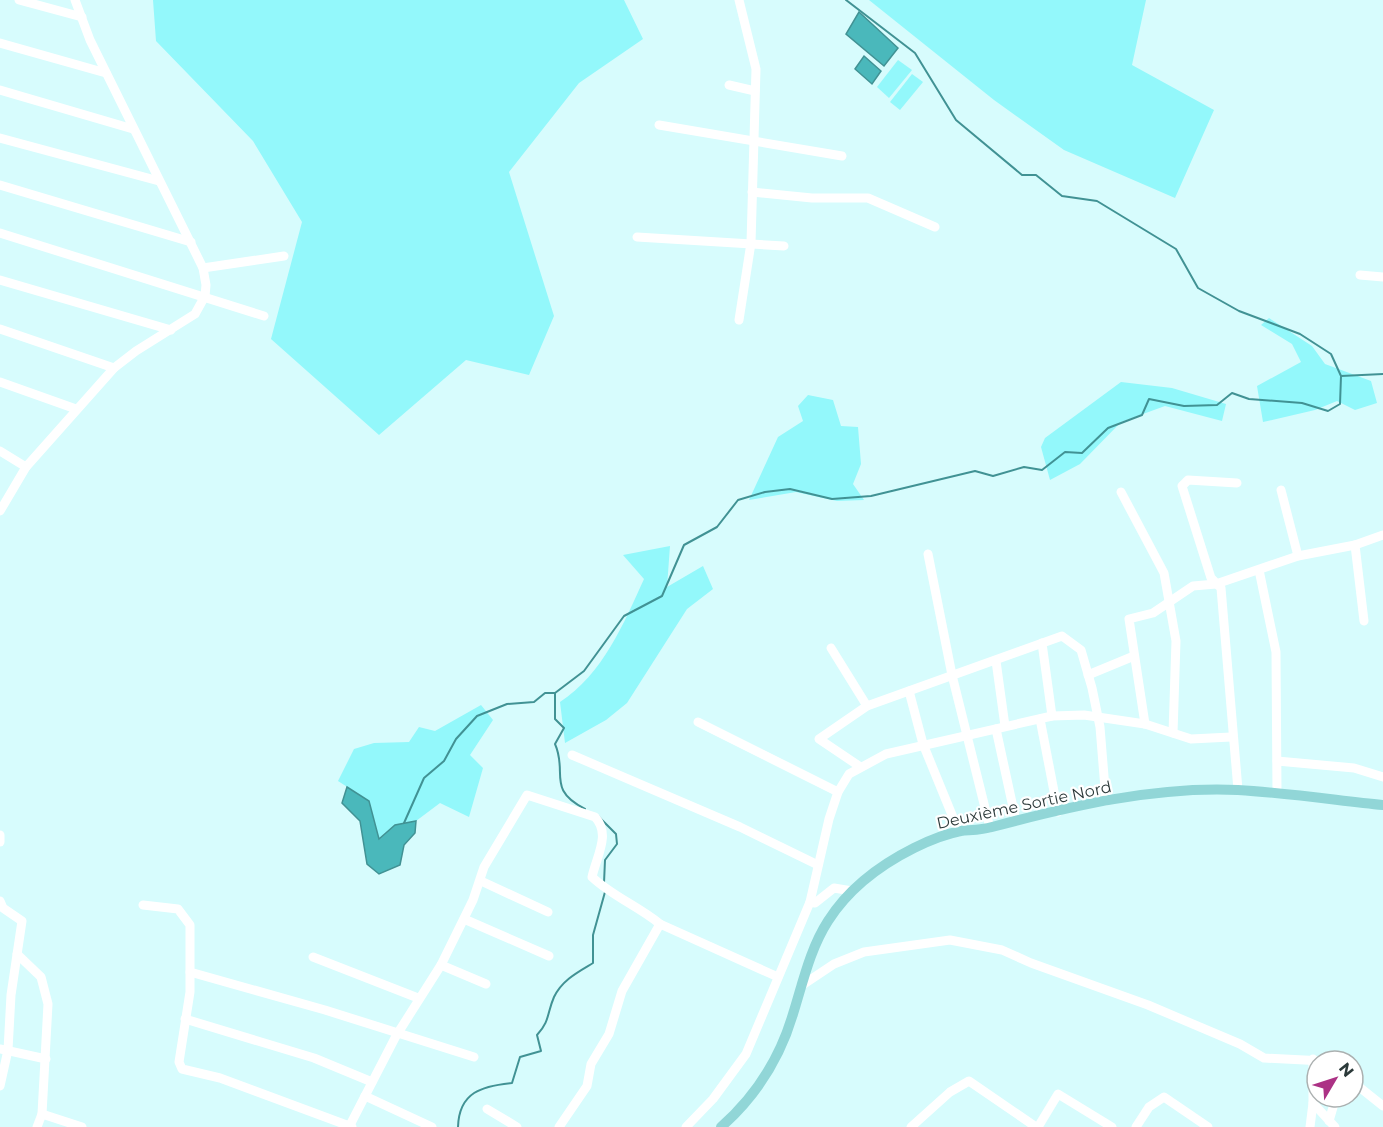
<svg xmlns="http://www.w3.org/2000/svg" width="1383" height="1127" font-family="Montserrat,sans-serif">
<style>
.green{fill:#93f8fb}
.water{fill:#4ab8bb;stroke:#419294;stroke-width:1.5}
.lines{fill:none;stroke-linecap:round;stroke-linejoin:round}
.stream{stroke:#419294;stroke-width:2}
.minor{stroke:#fff;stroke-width:9}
.major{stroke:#91d6d7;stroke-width:10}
.labels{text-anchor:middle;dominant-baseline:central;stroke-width:4.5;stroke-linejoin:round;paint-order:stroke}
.street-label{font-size:16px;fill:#2c3a3a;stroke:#fff}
</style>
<rect width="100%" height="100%" fill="#d7fcfd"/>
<g class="green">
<path d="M153 0H624L643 39 579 83 509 172 554 316 529 375 466 360 379 435 271 339 302 222 253 141 156 41Z"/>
<path d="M869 0H1146L1132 65 1214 110 1175 198 1064 150 994 100Z"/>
<path d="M898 60 912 70 889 98 877 87Z"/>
<path d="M912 74 923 82 900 110 890 102Z"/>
<path d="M1269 318 1312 346 1325 364 1371 381 1377 403 1355 410 1337 401 1315 410 1263 422 1257 386 1301 362 1292 344 1261 325Z"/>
<path d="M1121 382 1172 388 1226 404 1222 421 1165 406 1121 422 1080 464 1050 480 1041 447 1045 438Z"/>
<path d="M808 395 833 400 841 426 858 427 861 464 853 484 864 500 837 501 796 492 749 500 778 437 803 421 798 406Z"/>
<path d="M670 546 667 587 703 566 713 589 687 609 627 703 606 720 565 743 560 702C603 674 624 623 644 579L623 555Z"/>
<path d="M481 705 493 720 470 755 483 768 469 817 440 803 416 821 395 825 379 839 369 801 338 781 354 749 374 743 409 742 419 727 435 731Z"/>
</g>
<g class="water">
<path d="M859 12 898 48 884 66 846 34Z"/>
<path d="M864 56 881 71 872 84 855 69Z"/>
<path d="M347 787 369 801 379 839 395 825 416 821 415 833 404 845 400 865 379 874 367 864 360 821 342 803Z"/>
</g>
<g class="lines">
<g class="stream">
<path d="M846 0 915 53 956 120 1022 175H1036L1062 196 1097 201 1176 249 1198 288 1239 311 1300 334 1331 354 1341 376"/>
<path d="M555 693V719L564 728 555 744C568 773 546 789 585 809"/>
<path d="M598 816 616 834 617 844 605 860 604 883"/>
<path d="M404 823 424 778 444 761 456 739 477 716 507 704 534 702 545 693H555L584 671 624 616 662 596 684 545 717 527 738 500 765 492 790 489 832 499 871 496 975 471 993 476 1024 467 1042 470 1065 452 1082 453 1108 428 1142 415 1149 399 1184 406 1217 405 1232 393 1249 399 1302 403 1328 411 1340 404 1341 376 1383 374"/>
<path d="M458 1127C459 1092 482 1086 512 1083L520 1057 541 1051 537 1035C550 1021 547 1013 554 997 562 980 578 972 593 963V935L605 892"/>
</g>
<g class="minor">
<path d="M19 0 82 17"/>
<path d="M739 0 756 69 751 243 739 320"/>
<path d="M0 43 106 73"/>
<path d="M729 85 755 91"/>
<path d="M0 90 133 129"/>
<path d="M659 125 842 156"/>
<path d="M0 138 159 181"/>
<path d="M0 185 191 242"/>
<path d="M752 192 812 198H868L935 227"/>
<path d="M0 233 264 316"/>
<path d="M637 237 784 246"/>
<path d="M203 268 284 256"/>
<path d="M1360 275 1383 277"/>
<path d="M0 280 171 330"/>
<path d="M0 329 114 368"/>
<path d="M0 382 76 409"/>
<path d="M0 451 26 467"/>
<path d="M1237 483 1188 480 1182 486 1211 578 1221 588 1238 790"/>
<path d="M1281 490 1298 556"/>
<path d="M1121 492 1164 573 1176 641 1173 733"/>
<path d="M0 511 26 467 114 368 136 351 195 314 205 296 206 285 203 268 90 40 75 0"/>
<path d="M1355 545 1364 621"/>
<path d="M928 554 952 675 990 828"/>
<path d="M1259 570 1276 652 1277 793"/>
<path d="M1042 643 1052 716"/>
<path d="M831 648 867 706"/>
<path d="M996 661 1005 726"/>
<path d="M1088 675 1134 656"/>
<path d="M909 691 923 744 959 832"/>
<path d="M1040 719 1058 812"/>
<path d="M698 722 838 792"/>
<path d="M1145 724 1129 619 1153 613 1193 586 1216 584 1298 556 1355 545 1383 535"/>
<path d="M996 729 1016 821"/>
<path d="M572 755 740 827 818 865"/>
<path d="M1277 761 1354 768 1383 777"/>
<path d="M859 766 819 739 867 706 1062 636 1081 650 1092 688 1100 727 1106 801"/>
<path d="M0 835V842"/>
<path d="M481 881 548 912"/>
<path d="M0 901 3 908 22 921 11 995 8 1050 0 1086"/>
<path d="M810 902 815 903 834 888 852 891"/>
<path d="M143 905 178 909 190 925V972L325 1010 474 1057"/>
<path d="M464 919 549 956"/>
<path d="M660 924 778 977"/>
<path d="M17 954 41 977 48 1004 42 1114 37 1127"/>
<path d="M313 957 418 998"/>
<path d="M441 965 486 984"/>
<path d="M190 972V992L179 1062 182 1069 220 1078 352 1127"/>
<path d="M801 986 834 964 864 952 950 940 1002 950 1031 963 1148 1005 1240 1044 1264 1058 1324 1061"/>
<path d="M185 1019 314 1058 372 1082"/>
<path d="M0 1049 46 1059"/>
<path d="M1353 1082 1383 1106"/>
<path d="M365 1096 432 1127"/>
<path d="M1313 1103 1335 1127"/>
<path d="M487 1109 517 1127"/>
<path d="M42 1114 82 1127"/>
<path d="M1329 1121 1336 1097"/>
<path d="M349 1127 396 1036 441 965 473 900 484 867 527 795 595 817C611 834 597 855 592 877 612 896 638 906 660 924L622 991 609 1034 591 1064 587 1086 559 1127"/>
<path d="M686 1127 713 1099 746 1054 810 902 829 819 838 792 849 774 886 754 1052 716 1084 715 1145 724 1191 739 1231 737"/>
<path d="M911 1127 950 1092 969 1081 1036 1127"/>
<path d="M1038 1127 1058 1094 1112 1127"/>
<path d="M1136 1127 1149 1107 1164 1097 1208 1127"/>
<path d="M1310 1127 1313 1103V1059"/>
</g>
<path class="major" d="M721 1127C755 1097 780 1058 793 1014 803 982 810 949 828 921 849 888 880 865 914 848 928 841 945 834 961 831 971 830 982 830 992 827 1071 806 1156 786 1238 790 1287 793 1335 800 1383 805"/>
</g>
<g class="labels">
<g class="street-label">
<text transform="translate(1024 805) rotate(-12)">Deuxième Sortie Nord</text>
</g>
</g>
<g transform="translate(1335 1079) rotate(51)"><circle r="28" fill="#ffffff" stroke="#abb0b0" stroke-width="1.5"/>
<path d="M0-4.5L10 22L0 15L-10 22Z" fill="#ac3285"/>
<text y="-9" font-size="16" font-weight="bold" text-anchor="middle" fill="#2c3a3a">N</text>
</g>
</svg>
